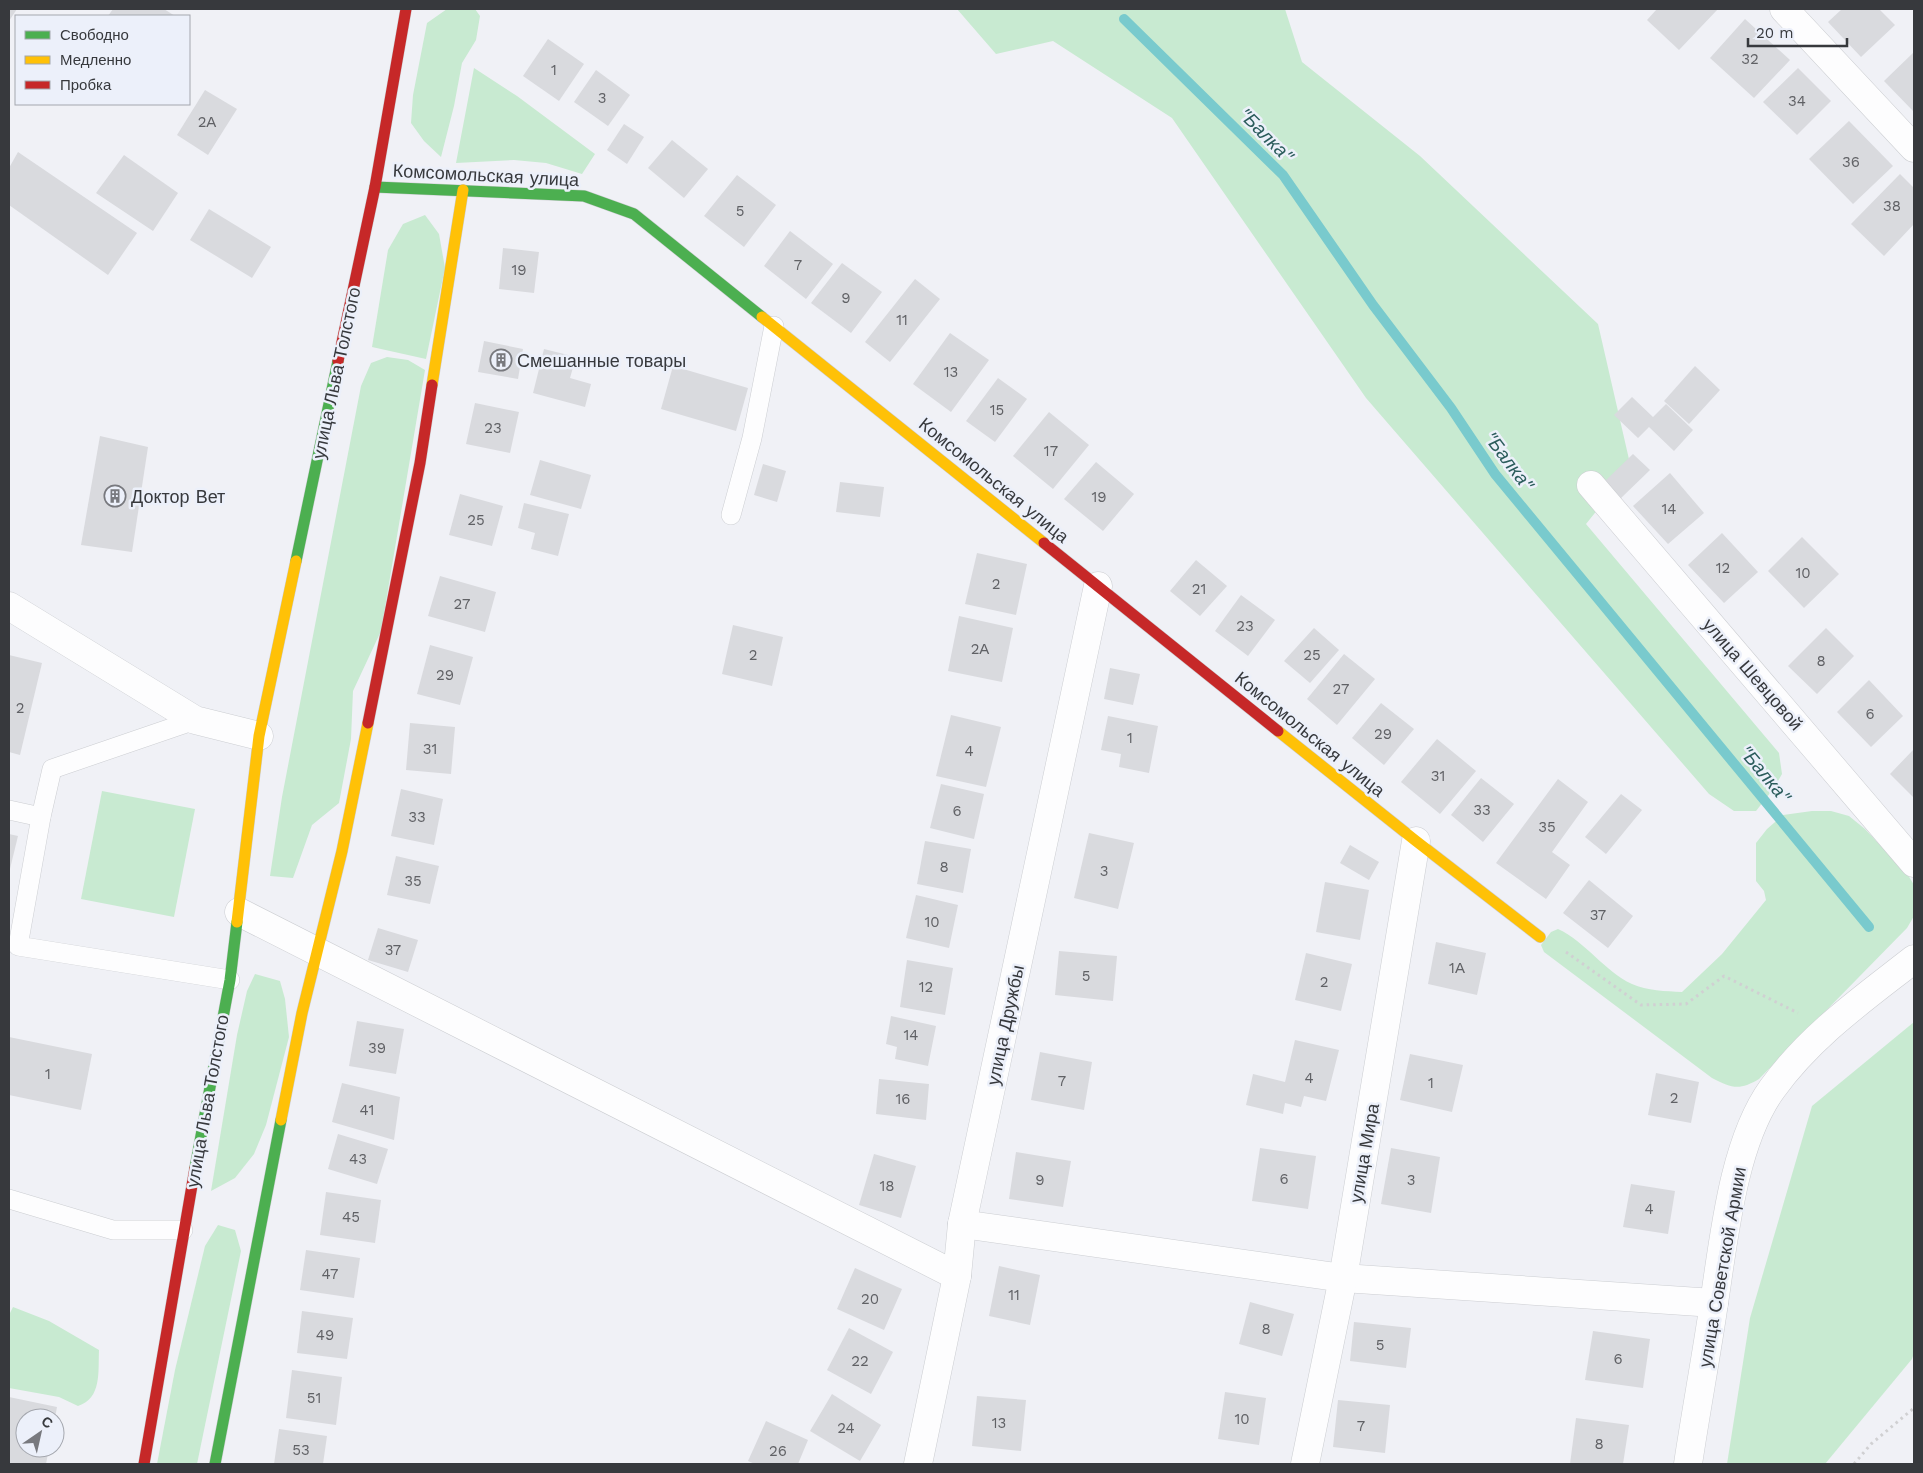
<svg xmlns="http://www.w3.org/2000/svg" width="1923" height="1473" font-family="'Work Sans',sans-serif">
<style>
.green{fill:#c8ead1}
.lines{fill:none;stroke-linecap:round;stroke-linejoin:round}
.stream{stroke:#79cacd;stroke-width:10}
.building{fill:#d9dade}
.lane-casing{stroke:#ccced2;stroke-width:20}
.street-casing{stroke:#ccced2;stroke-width:29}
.fast-casing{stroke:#ccced2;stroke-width:12}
.slow-casing{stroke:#ccced2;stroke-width:12}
.jam-casing{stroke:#ccced2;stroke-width:12}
.path{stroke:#d0d0d2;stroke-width:3;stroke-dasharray:2.5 4;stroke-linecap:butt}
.lane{stroke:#fdfdfe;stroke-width:19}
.street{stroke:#fdfdfe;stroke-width:28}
.fast{stroke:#4caf50;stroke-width:11}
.slow{stroke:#ffc107;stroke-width:11}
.jam{stroke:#c62828;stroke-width:11}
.labels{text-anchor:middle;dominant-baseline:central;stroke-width:5;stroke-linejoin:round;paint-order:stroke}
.number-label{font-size:15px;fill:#606165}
.street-label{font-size:18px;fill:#37393d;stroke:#ecf0fa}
.poi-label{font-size:18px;fill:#37393d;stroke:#ecf0fa;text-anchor:start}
.water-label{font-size:19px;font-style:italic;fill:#2b5c5c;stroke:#ecf0fa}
</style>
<rect width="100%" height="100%" fill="#f0f1f6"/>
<g class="green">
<path d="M447 9H475L480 16 476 40 462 63 454 106 441 157 424 141 411 123 413 95 427 23Z"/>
<path d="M957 9H1285L1302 62 1420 156 1598 324 1631 468 1586 524 1779 753 1782 774 1774 788 1756 811H1734L1709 794 1366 398 1172 118 1053 41 996 54Z"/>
<path d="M474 68 517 96 595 154 582 174 546 163 514 160 456 163Z"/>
<path d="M425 215 439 234 445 268 426 359 372 347 388 250 403 224Z"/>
<path d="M387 357 408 360 425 370 381 631 353 691 351 739 339 803 312 825 293 878 270 876 282 797 361 386 371 363Z"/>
<path d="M102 791 195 809 174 917 81 899Z"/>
<path d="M1812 811H1831L1849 816 1865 829 1908 875 1914 885V916L1907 928 1759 1079C1739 1091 1732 1088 1712 1078L1544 952 1541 945 1551 932 1558 929C1586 942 1604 971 1632 984 1647 991 1666 991 1682 992L1722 954 1766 900 1764 891 1756 881V843L1767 829 1783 815Z"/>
<path d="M255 974 280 981 285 999 289 1037 266 1125 254 1154 235 1178 211 1191 237 1035 247 991Z"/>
<path d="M1914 1022V1353L1912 1359 1825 1464H1727L1750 1318 1812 1106Z"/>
<path d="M218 1225 235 1230 241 1251 197 1464H157L175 1370 205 1246Z"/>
<path d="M13 1307 49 1321 99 1350C98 1372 102 1398 78 1406L59 1397 9 1388V1315Z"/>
</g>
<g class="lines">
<path class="stream" d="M1124 19 1283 175 1373 305 1451 408 1495 474 1869 927"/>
</g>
<g class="building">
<path d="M9 9H17L9 21Z"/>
<path d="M113 9H164L175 16H108Z"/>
<path d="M1657 9H1718L1679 50 1647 20Z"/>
<path d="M1842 9H1879L1895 25 1861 57 1828 22Z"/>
<path d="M1745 19 1790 60 1754 98 1710 58Z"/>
<path d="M548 39 584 64 559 101 523 76Z"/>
<path d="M1914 52V112L1884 81Z"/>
<path d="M1798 68 1831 101 1797 135 1763 102Z"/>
<path d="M596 70 630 95 608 126 574 102Z"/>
<path d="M205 90 237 109 208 155 177 135Z"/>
<path d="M1849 121 1893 166 1853 204 1809 159Z"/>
<path d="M624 124 644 137 627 164 607 150Z"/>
<path d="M672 140 708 169 684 198 648 168Z"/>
<path d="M18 152 137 233 108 275 9 205V168Z"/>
<path d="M124 155 178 193 153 231 96 193Z"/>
<path d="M1900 174 1914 188V224L1884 256 1851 224Z"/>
<path d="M737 175 776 205 744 247 704 216Z"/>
<path d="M209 209 271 247 252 278 190 240Z"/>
<path d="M790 231 833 264 806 299 764 266Z"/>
<path d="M503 248 539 252 534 293 499 289Z"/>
<path d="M842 263 882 292 851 333 811 303Z"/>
<path d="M915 279 940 299 890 362 865 342Z"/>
<path d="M950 333 989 360 951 412 913 384Z"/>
<path d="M484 341 523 349 518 379 478 372Z"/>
<path d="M544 349 576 357 570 378 591 384 585 407 533 393Z"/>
<path d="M673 366 748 388 736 431 661 409Z"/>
<path d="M1695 366 1720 390 1689 424 1664 401Z"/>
<path d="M998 378 1027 399 995 442 966 421Z"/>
<path d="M1632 397 1653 417 1666 404 1693 430 1674 451 1649 427 1638 438 1614 415Z"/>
<path d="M475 403 519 412 510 453 466 444Z"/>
<path d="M1049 412 1089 445 1053 489 1013 456Z"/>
<path d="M100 436 148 447 132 552 81 545Z"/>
<path d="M1633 454 1650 470 1620 499 1604 482Z"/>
<path d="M540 460 591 475 581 509 530 495Z"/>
<path d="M1096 462 1134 494 1103 531 1064 499Z"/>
<path d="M763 464 786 471 777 502 754 495Z"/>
<path d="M1670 473 1704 513 1668 544 1633 506Z"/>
<path d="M840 482 884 487 880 517 836 512Z"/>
<path d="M460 494 503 506 492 546 449 535Z"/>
<path d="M524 503 569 514 558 556 531 549 535 533 518 528Z"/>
<path d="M1722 533 1758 572 1724 603 1688 565Z"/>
<path d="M1802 537 1839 574 1804 608 1768 571Z"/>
<path d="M977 553 1027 564 1016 615 965 604Z"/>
<path d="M1196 560 1227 586 1200 616 1170 591Z"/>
<path d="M440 576 496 592 485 632 428 616Z"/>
<path d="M1241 595 1275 620 1248 656 1215 631Z"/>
<path d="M959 616 1013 628 1002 682 948 671Z"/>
<path d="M733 625 783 637 772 686 722 674Z"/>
<path d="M1314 628 1339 650 1310 683 1284 661Z"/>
<path d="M1826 628 1854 656 1817 694 1788 666Z"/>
<path d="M430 645 473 657 460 705 417 694Z"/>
<path d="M1344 654 1375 679 1337 725 1307 699Z"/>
<path d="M9 655 42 663 20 755 9 752Z"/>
<path d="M1110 668 1140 674 1133 705 1104 699Z"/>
<path d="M1869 680 1903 716 1871 747 1837 712Z"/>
<path d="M1381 703 1414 729 1384 765 1352 738Z"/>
<path d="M951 715 1001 727 986 787 936 776Z"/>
<path d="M1108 716 1158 726 1149 773 1119 767 1121 754 1101 750Z"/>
<path d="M410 723 455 727 451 774 406 770Z"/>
<path d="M1437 739 1476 771 1440 814 1401 782Z"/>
<path d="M1914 749V798L1890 774Z"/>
<path d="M1481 778 1514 804 1483 842 1451 815Z"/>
<path d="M1558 779 1588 802 1552 852 1570 865 1546 899 1496 863Z"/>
<path d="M941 784 984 794 974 839 930 828Z"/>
<path d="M401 789 443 799 434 845 391 836Z"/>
<path d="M1621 794 1642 810 1606 854 1585 837Z"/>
<path d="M1089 833 1134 843 1118 909 1074 898Z"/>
<path d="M9 834 18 836 9 873Z"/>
<path d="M925 841 971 849 963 893 917 884Z"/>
<path d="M1350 845 1379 862 1369 880 1340 863Z"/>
<path d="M396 856 439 866 430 904 387 895Z"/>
<path d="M1589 880 1633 916 1608 948 1563 913Z"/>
<path d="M1325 882 1369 890 1360 940 1316 932Z"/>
<path d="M916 895 958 905 949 948 906 938Z"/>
<path d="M378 928 418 940 408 972 368 960Z"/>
<path d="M1436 942 1486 953 1477 995 1428 984Z"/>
<path d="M1059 951 1117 956 1113 1001 1055 995Z"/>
<path d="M1306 953 1352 964 1341 1011 1295 1000Z"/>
<path d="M907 960 953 968 945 1015 900 1007Z"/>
<path d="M891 1016 936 1026 928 1066 895 1059 897 1047 886 1044Z"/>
<path d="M357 1021 404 1029 396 1074 349 1066Z"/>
<path d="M9 1037 92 1054 81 1110 9 1095Z"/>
<path d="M1295 1040 1339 1050 1326 1101 1304 1096 1301 1107 1285 1103 1283 1114 1246 1105 1253 1074 1285 1082Z"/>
<path d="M1040 1052 1092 1062 1084 1110 1031 1100Z"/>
<path d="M1410 1054 1463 1065 1452 1112 1400 1100Z"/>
<path d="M1656 1073 1699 1082 1691 1123 1648 1115Z"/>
<path d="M879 1079 929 1084 926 1120 876 1114Z"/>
<path d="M342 1083 400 1097 394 1140 332 1122Z"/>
<path d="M338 1134 388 1149 377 1184 328 1169Z"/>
<path d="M1260 1148 1316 1156 1308 1209 1252 1201Z"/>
<path d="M1391 1148 1440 1157 1431 1213 1381 1204Z"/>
<path d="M1016 1152 1071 1161 1063 1207 1009 1199Z"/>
<path d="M874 1154 916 1166 901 1218 859 1205Z"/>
<path d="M1631 1184 1675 1191 1668 1234 1623 1227Z"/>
<path d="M326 1192 381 1200 375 1243 320 1235Z"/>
<path d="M306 1250 360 1258 354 1298 300 1290Z"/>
<path d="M999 1266 1040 1275 1030 1325 989 1316Z"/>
<path d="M855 1268 902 1289 884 1330 837 1309Z"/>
<path d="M1250 1302 1294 1314 1282 1356 1239 1344Z"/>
<path d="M302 1311 353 1318 347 1359 297 1353Z"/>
<path d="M1354 1322 1411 1328 1406 1368 1350 1361Z"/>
<path d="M849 1328 893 1352 871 1394 827 1370Z"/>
<path d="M1593 1331 1650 1339 1643 1388 1585 1380Z"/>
<path d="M292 1370 342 1377 336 1425 286 1418Z"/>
<path d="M1225 1392 1266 1398 1259 1445 1218 1439Z"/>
<path d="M832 1394 881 1425 860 1461 810 1431Z"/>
<path d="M977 1396 1026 1400 1021 1451 972 1446Z"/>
<path d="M9 1397 57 1407 55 1418H25V1448H49L46 1464H9Z"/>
<path d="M1338 1400 1390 1405 1385 1453 1333 1447Z"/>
<path d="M1576 1418 1629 1425 1623 1464H1570Z"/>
<path d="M766 1421 808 1440 798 1464H755L748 1461Z"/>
<path d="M279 1429 327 1436 323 1464H274Z"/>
</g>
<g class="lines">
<g class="lane-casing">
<g id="lane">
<path d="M731 515 752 438 774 326"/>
<path d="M9 810 41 817 52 769 195 720"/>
<path d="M41 817 18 946 230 980"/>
<path d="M9 1199 113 1230H183"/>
</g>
</g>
<g class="street-casing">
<g id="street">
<path d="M1784 9 1914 148"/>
<path d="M1591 485 1914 863"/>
<path d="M9 606 195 720 259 736"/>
<path d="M239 912 957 1276"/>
<path d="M962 1224 1343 1278 1714 1303"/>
<path d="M918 1464 957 1276 962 1224 1098 586"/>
<path d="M1305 1464 1343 1278 1416 841"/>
<path d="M1688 1464C1696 1411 1706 1357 1714 1303 1724 1238 1733 1143 1772 1089 1811 1035 1863 999 1914 959"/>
</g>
</g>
<g class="fast-casing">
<g id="fast">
<path d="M375 187 584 196 634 214 762 317"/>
<path d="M296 561 338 361"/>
<path d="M195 1168 230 980 237 922"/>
<path d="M215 1464 281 1120"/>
</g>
</g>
<g class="slow-casing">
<g id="slow">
<path d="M762 317 1044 543"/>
<path d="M432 385 463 190"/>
<path d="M1278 731 1416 841 1540 937"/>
<path d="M237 922 259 736 296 561"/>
<path d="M281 1120 302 1013 342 851 368 723"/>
</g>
</g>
<g class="jam-casing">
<g id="jam">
<path d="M338 361 375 187 406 9"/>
<path d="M1044 543 1278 731"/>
<path d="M368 723 420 463 432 385"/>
<path d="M144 1464 195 1168"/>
</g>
</g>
<g class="path">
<path d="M1566 952 1641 1005 1686 1004 1724 976 1798 1013"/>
<path d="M1854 1464 1871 1444 1914 1408"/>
</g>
<use href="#lane" class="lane"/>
<use href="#street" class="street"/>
<use href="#fast" class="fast"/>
<use href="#slow" class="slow"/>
<use href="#jam" class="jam"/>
</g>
<defs>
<g id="building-ring" transform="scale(1.125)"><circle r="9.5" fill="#ecf0fa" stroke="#78797e" stroke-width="1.5"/><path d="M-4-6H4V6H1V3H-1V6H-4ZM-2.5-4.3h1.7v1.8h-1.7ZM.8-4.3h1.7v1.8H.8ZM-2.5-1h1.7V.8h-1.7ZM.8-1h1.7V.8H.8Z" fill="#78797e"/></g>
</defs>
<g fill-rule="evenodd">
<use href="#building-ring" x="501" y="360"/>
<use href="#building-ring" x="115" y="496"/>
</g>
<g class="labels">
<g class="number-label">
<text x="1750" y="59">32</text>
<text x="554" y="70">1</text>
<text x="602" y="98">3</text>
<text x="1797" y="101">34</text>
<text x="207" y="122">2А</text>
<text x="1851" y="162">36</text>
<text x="1892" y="206">38</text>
<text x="740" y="211">5</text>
<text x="798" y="265">7</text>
<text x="519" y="270">19</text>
<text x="846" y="298">9</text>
<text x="902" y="320">11</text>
<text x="951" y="372">13</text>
<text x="997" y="410">15</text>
<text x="493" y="428">23</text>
<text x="1051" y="451">17</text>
<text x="1099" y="497">19</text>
<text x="1669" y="509">14</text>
<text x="476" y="520">25</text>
<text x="1723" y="568">12</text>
<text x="1803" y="573">10</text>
<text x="996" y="584">2</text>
<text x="1199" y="589">21</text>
<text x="462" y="604">27</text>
<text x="1245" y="626">23</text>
<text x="980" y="649">2А</text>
<text x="753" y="655">2</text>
<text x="1312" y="655">25</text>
<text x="1821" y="661">8</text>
<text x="445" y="675">29</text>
<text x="1341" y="689">27</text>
<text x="20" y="708">2</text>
<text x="1870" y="714">6</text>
<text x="1383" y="734">29</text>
<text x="1130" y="738">1</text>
<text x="430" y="749">31</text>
<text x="969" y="751">4</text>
<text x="1438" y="776">31</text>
<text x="1482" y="810">33</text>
<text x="957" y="811">6</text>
<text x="417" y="817">33</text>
<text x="1547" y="827">35</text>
<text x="944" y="867">8</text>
<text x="1104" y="871">3</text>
<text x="413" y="881">35</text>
<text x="1598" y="915">37</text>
<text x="932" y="922">10</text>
<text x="393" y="950">37</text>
<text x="1457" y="968">1А</text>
<text x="1086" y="976">5</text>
<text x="1324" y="982">2</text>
<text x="926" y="987">12</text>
<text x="911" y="1035">14</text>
<text x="377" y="1048">39</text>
<text x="48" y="1074">1</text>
<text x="1309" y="1078">4</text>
<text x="1062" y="1081">7</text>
<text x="1431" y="1083">1</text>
<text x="1674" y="1098">2</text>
<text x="903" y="1099">16</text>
<text x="367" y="1110">41</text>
<text x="358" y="1159">43</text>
<text x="1284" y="1179">6</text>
<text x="1040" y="1180">9</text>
<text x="1411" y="1180">3</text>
<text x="887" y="1186">18</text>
<text x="1649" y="1209">4</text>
<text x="351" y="1217">45</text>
<text x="330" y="1274">47</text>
<text x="1014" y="1295">11</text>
<text x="870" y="1299">20</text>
<text x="1266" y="1329">8</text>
<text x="325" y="1335">49</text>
<text x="1380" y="1345">5</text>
<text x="1618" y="1359">6</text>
<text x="860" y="1361">22</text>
<text x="314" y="1398">51</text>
<text x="1242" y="1419">10</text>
<text x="999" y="1423">13</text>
<text x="1361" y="1426">7</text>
<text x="846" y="1428">24</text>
<text x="1599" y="1444">8</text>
<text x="301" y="1450">53</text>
<text x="778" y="1451">26</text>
</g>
<g class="street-label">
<text transform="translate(486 175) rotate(3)">Комсомольская улица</text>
<text transform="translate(336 373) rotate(-78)">улица Льва Толстого</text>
<text transform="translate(994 480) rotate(39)">Комсомольская улица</text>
<text transform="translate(1753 674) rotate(49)">улица Шевцовой</text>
<text transform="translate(1310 734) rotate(39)">Комсомольская улица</text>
<text transform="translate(1005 1025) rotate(-78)">улица Дружбы</text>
<text transform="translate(207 1101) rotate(-80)">улица Льва Толстого</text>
<text transform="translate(1364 1153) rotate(-80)">улица Мира</text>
<text transform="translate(1722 1267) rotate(-80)">улица Советской Армии</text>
</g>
<g class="poi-label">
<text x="517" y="360">Смешанные товары</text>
<text x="131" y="496">Доктор Вет</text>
</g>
<g class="water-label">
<text transform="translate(1266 135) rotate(45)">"Балка"</text>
<text transform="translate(1509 461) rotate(53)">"Балка"</text>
<text transform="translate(1765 774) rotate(50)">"Балка"</text>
</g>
</g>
<rect width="1923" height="1473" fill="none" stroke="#37393d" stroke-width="20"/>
<rect x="15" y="15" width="175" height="90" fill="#ecf0fa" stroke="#a4a7ae"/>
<rect x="25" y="31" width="25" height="8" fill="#4caf50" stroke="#a4a7ae"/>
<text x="60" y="40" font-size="15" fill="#37393d">Свободно</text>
<rect x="25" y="56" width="25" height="8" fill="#ffc107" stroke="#a4a7ae"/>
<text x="60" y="65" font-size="15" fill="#37393d">Медленно</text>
<rect x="25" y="81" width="25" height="8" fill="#c62828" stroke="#a4a7ae"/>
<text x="60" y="90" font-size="15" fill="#37393d">Пробка</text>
<g transform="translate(40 1433) rotate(34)"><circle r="24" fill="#ecf0fa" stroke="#a4a7ae"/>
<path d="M0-4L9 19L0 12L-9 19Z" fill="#78797e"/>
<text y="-8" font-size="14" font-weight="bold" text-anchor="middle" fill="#37393d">С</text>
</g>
<path d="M1748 38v8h99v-8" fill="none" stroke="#37393d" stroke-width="2.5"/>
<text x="1756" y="38" font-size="15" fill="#37393d" stroke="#ecf0fa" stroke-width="4" paint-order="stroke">20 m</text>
</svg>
